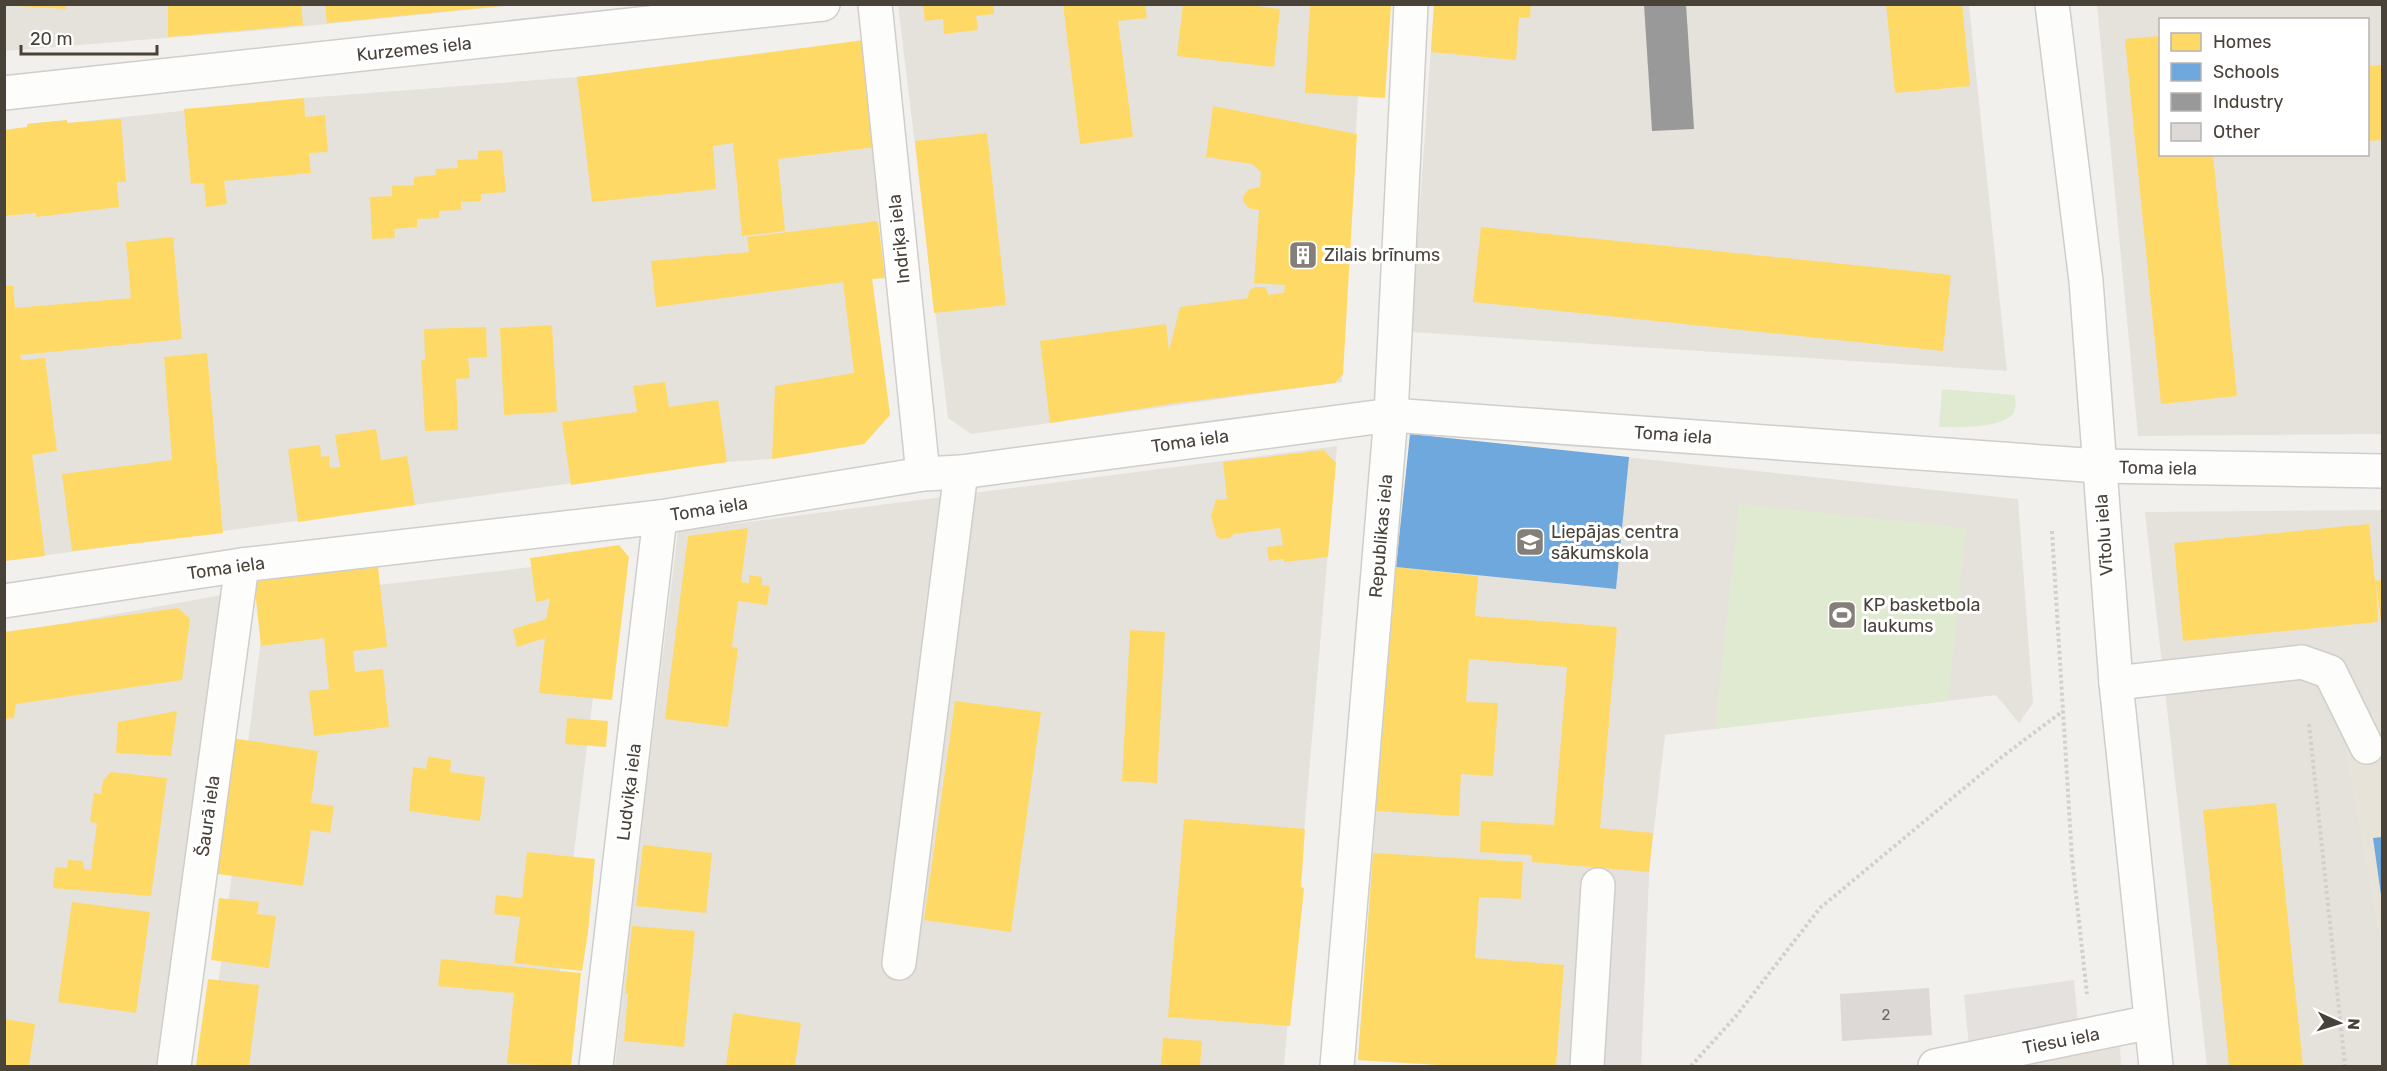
<svg xmlns="http://www.w3.org/2000/svg" width="2387" height="1071" font-family="Rubik,sans-serif">
<style>
.residential{fill:#e5e2dc;fill-rule:evenodd}
.education{fill:#e8e3d9}
.green{fill:#e0ead0}
.parking{fill:#e4e1de}
.homes{fill:#ffd966}
.schools{fill:#6fa8dc}
.industry{fill:#999}
.building{fill:#dcd9d6}
.lines{fill:none;stroke-linecap:round;stroke-linejoin:round}
.minor-casing{stroke:#d0cecb;stroke-width:36}
.path{stroke:#d2d0cb;stroke-width:4;stroke-dasharray:3 3;stroke-linecap:butt}
.minor{stroke:#fdfdfc;stroke-width:33}
.labels{text-anchor:middle;dominant-baseline:central;stroke-width:6;stroke-linejoin:round;paint-order:stroke}
.number-label{font-size:15px;fill:#6e6861}
.street-label{font-size:18px;fill:#484239;stroke:#fff}
.poi-label{font-size:18px;fill:#484239;stroke:#fff;text-anchor:start}
</style>
<rect width="100%" height="100%" fill="#f2f0ed"/>
<g class="residential">
<path d="M5 5H518L277 29 5 51Z"/>
<path d="M898 5H1363L1342 382 971 434 948 418Z"/>
<path d="M1434 5H1969L2007 371 1411 332Z"/>
<path d="M2097 5H2382V434L2138 436ZM2160 20H2368V154H2160Z"/>
<path d="M726 59 876 147 878 221 885 278 872 279 890 415 864 444 772 459 727 462 5 561 4 122 6 130 27 127V124L67 120 68 123 304 98 577 77Z"/>
<path d="M1410 434 2018 499 2033 703 2019 723 1996 695 1665 735 1649 872 1641 1066H1456L1358 1060 1376 811Z"/>
<path d="M1337 446 1284 1066H615L631 914 678 531Z"/>
<path d="M2382 510V713L2341 717 2382 943V1066H2207L2145 512Z"/>
<path d="M610 558 548 1066H208L266 598Z"/>
<path d="M222 595 157 1066H5V634Z"/>
<path d="M2120 1047 2121 1066H2017Z"/>
</g>
<path class="education" d="M2382 713V943L2341 717Z"/>
<g class="green">
<path d="M1942 389 2015 395C2015 401 2017 409 2013 414 2002 428 1955 428 1939 427Z"/>
<path d="M1739 504 1966 528 1948 701 1715 729Z"/>
</g>
<g class="parking">
<path d="M1613 869 1649 872 1641 1066H1602Z"/>
<path d="M2074 980 2078 1023 1969 1047 1964 995Z"/>
</g>
<g class="homes">
<path d="M17 4H66V9L17 6Z"/>
<path d="M168 4H301L303 25 168 37Z"/>
<path d="M325 4H501V6L327 23Z"/>
<path d="M923 4H993L994 14 976 16 978 30 944 34 943 19 925 21Z"/>
<path d="M1063 4H1145L1147 18 1118 21 1133 137 1080 144Z"/>
<path d="M1183 4H1240L1280 9 1274 67 1177 56Z"/>
<path d="M1434 4H1531L1530 18 1519 17 1516 60 1431 52Z"/>
<path d="M1886 4H1962L1970 86 1895 93Z"/>
<path d="M1310 5H1391L1385 98 1305 93Z"/>
<path d="M2160 36V154H2213L2237 396 2161 404 2125 39Z"/>
<path d="M864 40 876 147 778 159 785 231 742 236 733 143 713 146 716 189 592 202 577 77Z"/>
<path d="M2382 65V140L2368 141V66Z"/>
<path d="M304 98 305 117 325 115 328 152 309 153 311 173 224 181 227 204 206 207 204 183 191 184 184 109Z"/>
<path d="M1213 106 1357 134 1343 374 1335 383 1176 403 1050 423 1040 341 1166 324 1169 351 1180 307 1248 298 1249 291 1255 287H1265L1269 295 1284 293 1285 285 1254 283 1259 210 1249 208 1243 201 1244 195 1249 189 1260 187 1261 172 1252 164 1206 157Z"/>
<path d="M121 119 126 182H117L119 207 36 217V213L4 216V130L27 127V124L67 120V123Z"/>
<path d="M987 133 1006 305 934 313 915 141Z"/>
<path d="M502 150 506 192 481 194V201L461 202V210L439 211V218L417 219V227L394 229 395 238 372 239 370 197 392 196V186L414 185V177L436 175 435 169 458 168 457 160 478 159V151Z"/>
<path d="M878 221 885 278 872 279 890 415 864 444 772 459 775 386 854 373 843 282 656 307 651 261 749 252 747 237Z"/>
<path d="M1481 227 1951 275 1943 351 1473 302Z"/>
<path d="M173 237 182 339 20 355 21 360 45 358 57 451 32 455 45 556 4 561V286H13L15 308 131 298 126 242Z"/>
<path d="M552 325 557 412 504 415 500 328Z"/>
<path d="M486 327 487 357 468 358 470 378 456 379 458 430 425 431 421 360 425 359 424 329Z"/>
<path d="M207 353 223 533 72 551 62 474 172 460 164 357Z"/>
<path d="M665 382 669 407 718 400 727 462 571 485 562 422 637 412 633 386Z"/>
<path d="M376 429 381 460 407 456 415 505 298 522 288 449 320 445 321 457 329 456 330 468 340 467 335 435Z"/>
<path d="M1324 450 1336 463 1328 557 1284 562V559L1269 561 1267 547 1283 545 1280 528 1234 534 1230 538 1220 539 1216 535 1211 516 1216 500 1227 499 1223 462Z"/>
<path d="M2369 524 2375 581 2382 580V630L2376 583 2378 622 2183 641 2174 543Z"/>
<path d="M748 528 741 582 749 583V575L762 577V585L770 586 767 605 738 601 732 647 738 648 728 727 665 719 688 536Z"/>
<path d="M619 545 629 557 612 700 539 693 545 638 517 647 513 629 546 619 550 599 536 602 530 558Z"/>
<path d="M378 567 387 647 353 651 355 672 383 669 389 727 314 736 309 691 329 689 324 638 261 646 254 581Z"/>
<path d="M1396 567 1478 576 1475 616 1617 627 1600 828 1653 833 1649 872 1532 862V855L1480 852 1481 821 1554 825 1567 667 1469 659 1466 702 1498 703 1493 776 1461 774 1459 816 1376 811Z"/>
<path d="M178 608 190 619 182 680 16 704 14 718 4 719V632Z"/>
<path d="M1130 630 1165 632 1157 783 1122 781Z"/>
<path d="M955 701 1041 712 1011 932 924 920Z"/>
<path d="M177 711 171 756 116 753 118 722Z"/>
<path d="M567 718 608 721 606 747 565 744Z"/>
<path d="M232 738 318 751 311 803 334 806 330 833 311 830 303 886 212 873Z"/>
<path d="M428 757 451 760 450 772 485 777 480 821 409 811 413 767 426 769Z"/>
<path d="M111 772 167 778 151 896 53 888 55 867 67 868 68 860 83 861 84 869 91 870 97 823 90 822 94 793 101 794 103 780Z"/>
<path d="M2276 803 2303 1066H2229L2203 810Z"/>
<path d="M1184 819 1305 829 1301 887 1304 888 1290 1026 1168 1017Z"/>
<path d="M643 845 712 853 706 913 636 906Z"/>
<path d="M527 852 595 859 588 932 582 971 514 963 520 917 494 914 496 895 522 898Z"/>
<path d="M1373 853 1523 862 1521 899 1479 897 1475 958 1564 965 1556 1066H1456L1358 1060Z"/>
<path d="M219 898 259 902 257 914 276 916 269 968 211 960Z"/>
<path d="M72 902 150 912 136 1013 58 1002Z"/>
<path d="M632 926 695 931 684 1047 624 1041 628 994H625Z"/>
<path d="M441 959 581 973 571 1066 507 1064 514 993 438 986Z"/>
<path d="M208 979 259 985 249 1066H196Z"/>
<path d="M733 1013 801 1023 795 1066H726Z"/>
<path d="M4 1019 35 1024 29 1066H4Z"/>
<path d="M1163 1038 1202 1041 1200 1066H1161Z"/>
</g>
<g class="schools">
<path d="M1410 434 1629 457 1616 589 1396 567Z"/>
<path d="M2382 837V895H2381L2373 838Z"/>
</g>
<path class="industry" d="M1644 4H1686L1694 129 1652 131Z"/>
<path class="building" d="M1929 988 1932 1035 1842 1041 1840 994Z"/>
<g class="lines">
<g class="minor-casing">
<g id="minor">
<path d="M875 4 923 474"/>
<path d="M2052 4 2086 281 2116 683 2156 1066"/>
<path d="M4 93 823 4"/>
<path d="M4 601 242 565 660 517 923 474 961 472 1391 415 2099 466 2382 471"/>
<path d="M2116 683 2302 662 2330 672 2367 747"/>
<path d="M899 963 961 472"/>
<path d="M174 1066 242 565"/>
<path d="M596 1066 660 517"/>
<path d="M1337 1066 1391 415 1411 4"/>
<path d="M1587 1066 1598 885"/>
<path d="M1935 1066 2151 1022"/>
</g>
</g>
<g class="path">
<path d="M2052 531 2072 858 2087 994"/>
<path d="M2309 724 2345 1066"/>
<path d="M1691 1066 1736 1016 1820 908 2003 756 2063 711"/>
</g>
<use href="#minor" class="minor"/>
</g>
<defs>
<g id="building-square" transform="scale(1.5)"><rect x="-9" y="-9" width="18" height="18" rx="4" fill="#847f78" stroke="#fff"/><path d="M-4-6H4V6H1V3H-1V6H-4ZM-2.5-4.3h1.7v1.8h-1.7ZM.8-4.3h1.7v1.8H.8ZM-2.5-1h1.7V.8h-1.7ZM.8-1h1.7V.8H.8Z" fill="#fff"/></g>
<g id="school-square" transform="scale(1.5)"><rect x="-9" y="-9" width="18" height="18" rx="4" fill="#847f78" stroke="#fff"/><path d="M0-5L7-2L0 1L-7-2ZM-4 1L0 2.5L4 1V4Q0 6-4 4Z" fill="#fff"/></g>
<g id="stadium-square" transform="scale(1.5)"><rect x="-9" y="-9" width="18" height="18" rx="4" fill="#847f78" stroke="#fff"/><path d="M0-5a6.5 5 0 1 0 0 10a6.5 5 0 1 0 0-10ZM-3.5-1.8h7v3.6h-7Z" fill="#fff"/></g>
</defs>
<g fill-rule="evenodd">
<use href="#building-square" x="1303" y="255"/>
<use href="#school-square" x="1530" y="542"/>
<use href="#stadium-square" x="1842" y="615"/>
</g>
<g class="labels">
<g class="number-label">
<text x="1886" y="1015">2</text>
</g>
<g class="street-label">
<text transform="translate(414 49) rotate(-6)">Kurzemes iela</text>
<text transform="translate(899 239) rotate(-96)">Indriķa iela</text>
<text transform="translate(1673 435) rotate(4)">Toma iela</text>
<text transform="translate(1190 441) rotate(-8)">Toma iela</text>
<text transform="translate(2158 468) rotate(1)">Toma iela</text>
<text transform="translate(709 509) rotate(-9)">Toma iela</text>
<text transform="translate(2104 535) rotate(-94)">Vītolu iela</text>
<text transform="translate(1381 536) rotate(-85)">Republikas iela</text>
<text transform="translate(226 568) rotate(-8)">Toma iela</text>
<text transform="translate(629 792) rotate(-83)">Ludviķa iela</text>
<text transform="translate(208 816) rotate(-82)">Šaurā iela</text>
<text transform="translate(2061 1041) rotate(-11)">Tiesu iela</text>
</g>
<g class="poi-label">
<text x="1324" y="255">Zilais brīnums</text>
<text x="1551" y="532">Liepājas centra<tspan x="1551" dy="21">sākumskola</tspan></text>
<text x="1863" y="605">KP basketbola<tspan x="1863" dy="21">laukums</tspan></text>
</g>
</g>
<rect width="2387" height="1071" fill="none" stroke="#484239" stroke-width="12"/>
<rect x="2159" y="18" width="210" height="138" fill="#ffffff" stroke="#b6b3b0" stroke-width="1.5"/>
<rect x="2171" y="33" width="30" height="18" fill="#ffd966" stroke="#b6b3b0" stroke-width="1.5"/>
<text x="2213" y="48" font-size="18" fill="#484239">Homes</text>
<rect x="2171" y="63" width="30" height="18" fill="#6fa8dc" stroke="#b6b3b0" stroke-width="1.5"/>
<text x="2213" y="78" font-size="18" fill="#484239">Schools</text>
<rect x="2171" y="93" width="30" height="18" fill="#999999" stroke="#b6b3b0" stroke-width="1.5"/>
<text x="2213" y="108" font-size="18" fill="#484239">Industry</text>
<rect x="2171" y="123" width="30" height="18" fill="#dcd9d6" stroke="#b6b3b0" stroke-width="1.5"/>
<text x="2213" y="138" font-size="18" fill="#484239">Other</text>
<g transform="translate(2339 1023) rotate(94)" stroke="#ffffff" stroke-width="4.5" paint-order="stroke">
<path d="M0-4.5L10 22L0 15L-10 22Z" fill="#484239"/>
<text y="-9" font-size="16" font-weight="bold" text-anchor="middle" fill="#484239">N</text>
</g>
<path d="M21 45v9h136v-9" fill="none" stroke="#484239" stroke-width="3"/>
<text x="30" y="45" font-size="18" fill="#484239" stroke="#ffffff" stroke-width="4.5" paint-order="stroke">20 m</text>
</svg>
